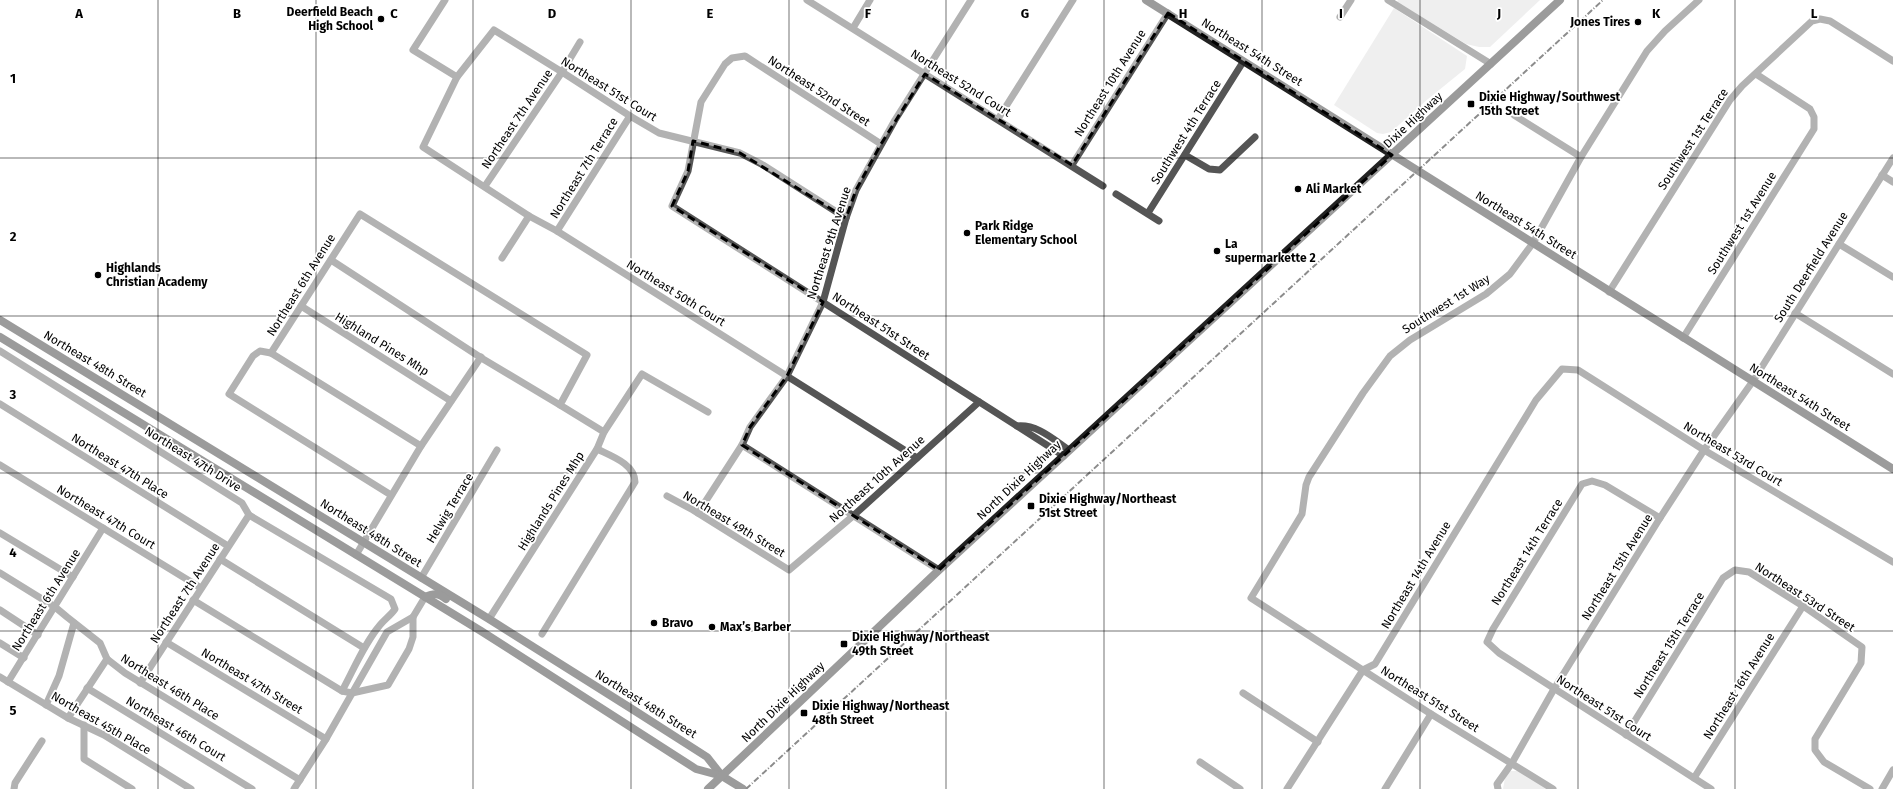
<svg xmlns="http://www.w3.org/2000/svg" width="1893" height="789" font-family="'Fira Sans',sans-serif">
<style>
.green{fill:#dcdcdc}
.lines{fill:none;stroke-linecap:round;stroke-linejoin:round}
.street{stroke:#555;stroke-width:7}
.secondary{stroke:#222;stroke-width:8}
.rail{stroke:#000;stroke-width:2;stroke-dasharray:6 2 1 2;stroke-linecap:butt}
.marked{fill:none;stroke:#000;stroke-width:3;stroke-dasharray:8 5;stroke-linejoin:round}
.grid{fill:none;stroke:#000;stroke-width:1;stroke-opacity:0.55}
.poi-dot{fill:#000;stroke:#fff;stroke-width:1.5}
.labels{text-anchor:middle;dominant-baseline:central;stroke-width:3.5;stroke-linejoin:round;paint-order:stroke}
.poi-label{font-size:12px;font-weight:bold;fill:#000;stroke:#fff;text-anchor:start}
.street-label{font-size:12px;fill:#000;stroke:#fff}
.grid-label{font-size:13px;text-anchor:middle;font-weight:bold;fill:#000;stroke:#fff;stroke-width:3.5;stroke-linejoin:round;paint-order:stroke}
</style>
<rect width="100%" height="100%" fill="#fff"/>
<g class="green">
<path d="M1398 0H1540L1490 47H1479L1466 44 1397 2Z"/>
<path d="M1394 8 1467 56 1465 69 1428 99 1391 132 1383 134 1377 133 1334 105Z"/>
<path d="M1509 771H1519L1548 789H1503L1505 778Z"/>
</g>
<g class="lines">
<g class="street">
<path d="M445 0 413 50 457 77"/>
<path d="M807 0 1103 186"/>
<path d="M1388 0 1491 64"/>
<path d="M1340 17 1351 0"/>
<path d="M853 28 870 0"/>
<path d="M1514 115 1581 157"/>
<path d="M998 119 1073 0"/>
<path d="M881 144 745 56 732 58 725 64 701 102 688 171 672 206 1064 456"/>
<path d="M1185 155 1209 169 1220 170 1255 137"/>
<path d="M1072 165 1168 13"/>
<path d="M1882 175 1893 182"/>
<path d="M485 186 562 72 580 42"/>
<path d="M1116 194 1159 221"/>
<path d="M1148 213 1243 62"/>
<path d="M846 218 763 165 740 153 659 133 630 116 562 72 494 30 457 77 423 147 529 216 557 231 917 458"/>
<path d="M557 231 630 116"/>
<path d="M1839 244 1893 277"/>
<path d="M502 258 529 216"/>
<path d="M331 260 483 359 560 405"/>
<path d="M1609 292 1730 100 1742 86 1812 21 1820 19 1830 21 1893 61"/>
<path d="M301 306 451 401"/>
<path d="M1795 313 1893 374"/>
<path d="M1683 338 1814 129V117L1810 109 1756 74"/>
<path d="M0 351 242 503 249 515 391 599 395 609C391 615 385 619 380 625 364 644 354 669 342 691"/>
<path d="M271 353 421 446"/>
<path d="M0 404 228 546"/>
<path d="M1017 426C1037 424 1053 439 1069 450"/>
<path d="M742 445 939 570"/>
<path d="M0 465 201 588"/>
<path d="M391 495 229 394 253 356 260 351 271 353 360 214 587 355 560 405 604 432"/>
<path d="M667 496 693 510 789 570 853 516 979 402"/>
<path d="M698 513 742 445 750 427 787 376 823 302 846 218 856 190 895 120 971 0"/>
<path d="M1660 518 1605 485 1592 481 1582 484 1493 629 1487 642 1499 653 1711 789"/>
<path d="M0 533 73 577"/>
<path d="M356 555 421 446 481 357"/>
<path d="M220 559 364 648"/>
<path d="M0 573 55 607 67 617 100 643 107 659 125 673 300 780"/>
<path d="M421 578 497 450"/>
<path d="M193 600 342 691 352 693 388 685 409 649 413 637V617L425 597"/>
<path d="M0 610 38 635"/>
<path d="M489 619 597 449 604 432 642 374 708 412"/>
<path d="M542 634 635 482C635 464 611 456 597 449"/>
<path d="M166 642 326 739"/>
<path d="M0 643 24 658"/>
<path d="M0 677 68 718 104 735 191 789"/>
<path d="M8 682 103 528"/>
<path d="M140 683 249 515"/>
<path d="M87 688 252 789"/>
<path d="M1243 693 1318 742"/>
<path d="M46 705 59 676 74 623"/>
<path d="M68 718 107 659"/>
<path d="M84 725V759L132 789"/>
<path d="M1626 735 1723 578 1735 570 1749 572 1803 606 1862 647 1861 663 1815 739V750L1824 762 1870 789"/>
<path d="M1200 762 1240 789"/>
<path d="M1694 778 1803 606"/>
<path d="M14 789 15 783 42 741"/>
<path d="M294 789 326 739 387 632 413 617"/>
<path d="M1287 789 1363 670 1375 664 1536 400 1562 369 1578 370 1704 450 1893 562"/>
<path d="M1385 789 1431 714"/>
<path d="M1498 789 1497 784 1512 763 1554 689 1660 518 1704 450 1753 381 1893 158"/>
<path d="M1553 789 1431 714 1251 598 1302 514 1306 485 1309 477 1363 393 1390 356 1410 340 1486 294 1510 274 1533 243 1581 157 1647 51 1665 31 1699 0"/>
<path d="M1882 789 1893 770"/>
</g>
<g class="secondary">
<path d="M1146 0 1893 469"/>
<path d="M0 320 489 619 632 709 707 757 722 776"/>
<path d="M0 337 481 631 696 769 722 776 743 789"/>
<path d="M425 597C434 593 438 593 446 599"/>
<path d="M708 789 939 570 1560 0"/>
</g>
<path class="rail" d="M746 789 1603 0"/>
</g>
<path d="M0 0H1893V789H0ZM1168 13 1392 155 939 570 742 445 750 427 787 376 823 302 672 206 688 171 693 141 740 153 846 218 856 190 881 144 925 74 1072 165Z" fill="#fff" fill-opacity=".55" fill-rule="evenodd"/>
<path class="marked" d="M1168 13 1392 155 939 570 742 445 750 427 787 376 823 302 672 206 688 171 693 141 740 153 846 218 856 190 881 144 925 74 1072 165Z"/>
<path class="grid" d="M158 0V789M316 0V789M473 0V789M631 0V789M789 0V789M946 0V789M1104 0V789M1262 0V789M1420 0V789M1578 0V789M1735 0V789M0 158H1893M0 316H1893M0 473H1893M0 631H1893"/>
<g class="poi-dot">
<circle cx="381" cy="19" r="4"/>
<circle cx="1638" cy="22" r="4"/>
<rect x="1467" y="100" width="8" height="8" rx="2"/>
<circle cx="1298" cy="189" r="4"/>
<circle cx="967" cy="233" r="4"/>
<circle cx="1217" cy="251" r="4"/>
<circle cx="98" cy="275" r="4"/>
<rect x="1027" y="502" width="8" height="8" rx="2"/>
<circle cx="654" cy="623" r="4"/>
<circle cx="712" cy="627" r="4"/>
<rect x="840" y="640" width="8" height="8" rx="2"/>
<rect x="800" y="709" width="8" height="8" rx="2"/>
</g>
<g class="labels">
<g class="poi-label">
<text x="373" y="12" text-anchor="end">Deerfield Beach<tspan x="373" dy="14">High School</tspan></text>
<text x="1630" y="22" text-anchor="end">Jones Tires</text>
<text x="1479" y="97">Dixie Highway/Southwest<tspan x="1479" dy="14">15th Street</tspan></text>
<text x="1306" y="189">Ali Market</text>
<text x="975" y="226">Park Ridge<tspan x="975" dy="14">Elementary School</tspan></text>
<text x="1225" y="244">La<tspan x="1225" dy="14">supermarkette 2</tspan></text>
<text x="106" y="268">Highlands<tspan x="106" dy="14">Christian Academy</tspan></text>
<text x="1039" y="499">Dixie Highway/Northeast<tspan x="1039" dy="14">51st Street</tspan></text>
<text x="662" y="623">Bravo</text>
<text x="720" y="627">Max’s Barber</text>
<text x="852" y="637">Dixie Highway/Northeast<tspan x="852" dy="14">49th Street</tspan></text>
<text x="812" y="706">Dixie Highway/Northeast<tspan x="812" dy="14">48th Street</tspan></text>
</g>
<g class="street-label">
<text transform="translate(1252 52) rotate(32)">Northeast 54th Street</text>
<text transform="translate(961 83) rotate(32)">Northeast 52nd Court</text>
<text transform="translate(1110 83) rotate(-58)">Northeast 10th Avenue</text>
<text transform="translate(609 89) rotate(32)">Northeast 51st Court</text>
<text transform="translate(819 91) rotate(33)">Northeast 52nd Street</text>
<text transform="translate(517 119) rotate(-56)">Northeast 7th Avenue</text>
<text transform="translate(1413 120) rotate(-43)">Dixie Highway</text>
<text transform="translate(1186 132) rotate(-58)">Southwest 4th Terrace</text>
<text transform="translate(1693 139) rotate(-57)">Southwest 1st Terrace</text>
<text transform="translate(584 168) rotate(-58)">Northeast 7th Terrace</text>
<text transform="translate(1742 223) rotate(-58)">Southwest 1st Avenue</text>
<text transform="translate(1526 225) rotate(32)">Northeast 54th Street</text>
<text transform="translate(829 243) rotate(-72)">Northeast 9th Avenue</text>
<text transform="translate(1811 267) rotate(-58)">South Deerfield Avenue</text>
<text transform="translate(301 285) rotate(-58)">Northeast 6th Avenue</text>
<text transform="translate(676 293) rotate(32)">Northeast 50th Court</text>
<text transform="translate(1446 304) rotate(-32)">Southwest 1st Way</text>
<text transform="translate(881 326) rotate(33)">Northeast 51st Street</text>
<text transform="translate(382 344) rotate(32)">Highland Pines Mhp</text>
<text transform="translate(95 364) rotate(31)">Northeast 48th Street</text>
<text transform="translate(1800 397) rotate(32)">Northeast 54th Street</text>
<text transform="translate(1733 454) rotate(31)">Northeast 53rd Court</text>
<text transform="translate(193 459) rotate(32)">Northeast 47th Drive</text>
<text transform="translate(120 466) rotate(32)">Northeast 47th Place</text>
<text transform="translate(877 479) rotate(-42)">Northeast 10th Avenue</text>
<text transform="translate(1019 480) rotate(-43)">North Dixie Highway</text>
<text transform="translate(551 501) rotate(-58)">Highlands Pines Mhp</text>
<text transform="translate(450 508) rotate(-59)">Helwig Terrace</text>
<text transform="translate(106 517) rotate(31)">Northeast 47th Court</text>
<text transform="translate(734 524) rotate(31)">Northeast 49th Street</text>
<text transform="translate(371 533) rotate(32)">Northeast 48th Street</text>
<text transform="translate(1527 552) rotate(-58)">Northeast 14th Terrace</text>
<text transform="translate(1617 567) rotate(-58)">Northeast 15th Avenue</text>
<text transform="translate(1416 575) rotate(-59)">Northeast 14th Avenue</text>
<text transform="translate(185 593) rotate(-57)">Northeast 7th Avenue</text>
<text transform="translate(1805 597) rotate(33)">Northeast 53rd Street</text>
<text transform="translate(46 600) rotate(-58)">Northeast 6th Avenue</text>
<text transform="translate(1669 645) rotate(-58)">Northeast 15th Terrace</text>
<text transform="translate(252 681) rotate(31)">Northeast 47th Street</text>
<text transform="translate(1739 686) rotate(-58)">Northeast 16th Avenue</text>
<text transform="translate(170 687) rotate(32)">Northeast 46th Place</text>
<text transform="translate(1430 699) rotate(32)">Northeast 51st Street</text>
<text transform="translate(783 702) rotate(-44)">North Dixie Highway</text>
<text transform="translate(646 704) rotate(32)">Northeast 48th Street</text>
<text transform="translate(1604 708) rotate(33)">Northeast 51st Court</text>
<text transform="translate(101 723) rotate(30)">Northeast 45th Place</text>
<text transform="translate(176 729) rotate(31)">Northeast 46th Court</text>
</g>
</g>
<g class="grid-label">
<text x="79" y="18">A</text>
<text x="237" y="18">B</text>
<text x="394" y="18">C</text>
<text x="552" y="18">D</text>
<text x="710" y="18">E</text>
<text x="868" y="18">F</text>
<text x="1025" y="18">G</text>
<text x="1183" y="18">H</text>
<text x="1341" y="18">I</text>
<text x="1499" y="18">J</text>
<text x="1656" y="18">K</text>
<text x="1814" y="18">L</text>
<text x="13" y="83">1</text>
<text x="13" y="241">2</text>
<text x="13" y="399">3</text>
<text x="13" y="557">4</text>
<text x="13" y="715">5</text>
</g>
</svg>
